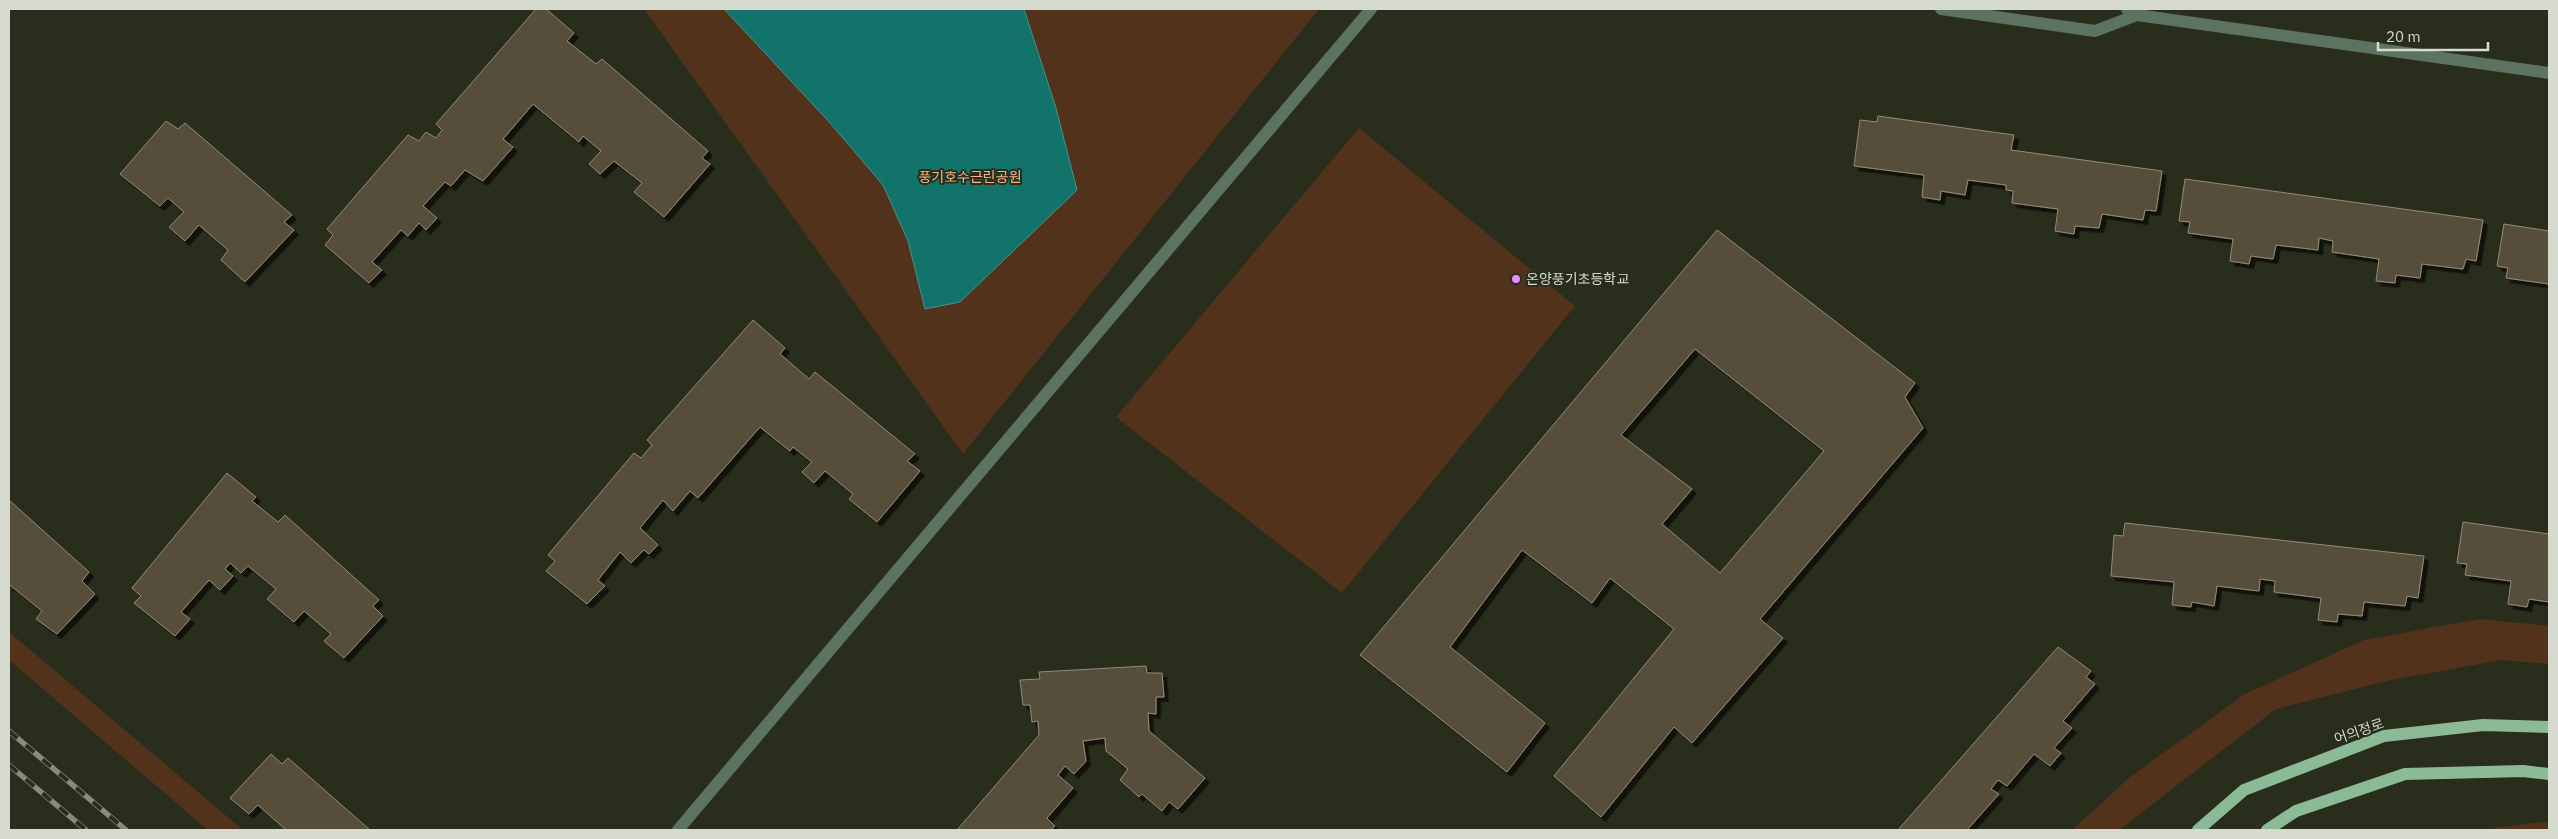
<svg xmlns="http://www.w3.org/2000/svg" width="2558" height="839" font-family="'IBM Plex Sans','Noto Sans KR',sans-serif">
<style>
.green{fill:#53321b}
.water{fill:#117369;stroke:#4c9287}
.building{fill:#564d3a;stroke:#948b76;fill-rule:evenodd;filter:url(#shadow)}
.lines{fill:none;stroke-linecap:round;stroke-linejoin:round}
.minor{stroke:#5c7361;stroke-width:12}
.major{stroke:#8bba96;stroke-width:12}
.rail-casing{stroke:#878b7c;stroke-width:5.5}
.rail{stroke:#292d1b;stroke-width:4;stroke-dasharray:11;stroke-linecap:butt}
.poi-dot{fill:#e88eff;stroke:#292d1b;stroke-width:2}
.labels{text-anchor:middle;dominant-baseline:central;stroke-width:4;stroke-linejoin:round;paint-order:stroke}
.park-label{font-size:14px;fill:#f5b68c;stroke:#292d1b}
.poi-label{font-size:14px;fill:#d7dace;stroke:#292d1b;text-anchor:start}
.street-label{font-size:14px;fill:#d7dace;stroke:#292d1b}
</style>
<defs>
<filter id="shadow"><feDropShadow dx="4.5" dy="4.5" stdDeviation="0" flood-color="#0009"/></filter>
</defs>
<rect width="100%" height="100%" fill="#292d1b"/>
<g class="green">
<path d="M644 9H1319L963 454Z"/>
<path d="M1359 128 1575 306 1342 593 1116 417Z"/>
<path d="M2479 619 2549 626V664L2502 660 2391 680 2276 709 2119 830H2072L2130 777 2245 694 2364 640Z"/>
<path d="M9 632 243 830H208L9 660Z"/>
<path d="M2541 822 2549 823V830H2478Z"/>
</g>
<path class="water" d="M724 9H1024L1056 108 1077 190 960 302 925 309 908 241 883 185 831 124Z"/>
<g class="building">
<path d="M536 9H546L574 33 567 41 596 64 602 59 708 151 702 158 710 164 664 217 634 192 642 183 614 161 600 174 589 164 601 151 583 136 579 142 533 104 503 139 513 147 483 181 465 170 451 186 445 182 423 206 437 218 426 230 419 223 408 236 401 230 372 262 382 270 369 283 325 245 333 235 327 229 408 135 419 141 426 132 436 138 442 130 436 124Z"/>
<path d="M1878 116 2014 135 2011 150 2162 171 2156 211 2145 210 2143 220 2102 214 2099 228 2075 226 2074 234 2055 231 2058 209 2012 203 2013 191 2006 190V185L1968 180 1965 195 1941 191 1940 200 1922 197 1924 175 1854 166 1860 120 1877 122Z"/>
<path d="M166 121 178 129 185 123 292 215 284 222 294 230 245 282 221 260 228 250 199 225 185 241 169 227 184 212 168 198 160 206 120 174Z"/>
<path d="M2185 179 2483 220 2476 261 2466 259 2463 269 2422 264 2420 278 2396 275 2395 283 2376 281 2379 259 2332 252 2333 241 2319 238 2318 250 2276 245 2273 259 2251 256 2249 264 2230 261 2233 239 2188 233 2190 222 2179 221Z"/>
<path d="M2504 224 2549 231V284L2506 278 2508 268 2497 266Z"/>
<path d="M1717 230 1915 383 1905 397 1923 428 1760 619 1783 638 1692 743 1674 727 1601 817 1554 776 1674 629 1610 578 1592 603 1522 550 1450 647 1545 723 1507 772 1360 655ZM1695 349 1824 451 1720 573 1662 524 1692 489 1621 435Z"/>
<path d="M753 320 785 348 780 354 809 379 815 372 915 454 907 461 920 471 877 522 849 499 853 494 825 471 814 483 802 472 812 462 793 447 790 451 760 427 698 498 690 491 673 511 663 500 640 528 658 545 649 554 644 550 631 563 620 552 598 580 605 586 587 604 546 571 555 561 548 555 634 453 641 458 652 445 647 440Z"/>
<path d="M227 473 256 497 252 501 278 522 285 515 379 600 373 606 383 616 344 658 324 641 331 634 304 611 294 622 267 599 276 589 248 566 241 573 230 563 225 569 233 576 220 590 209 580 181 612 190 619 175 636 134 603 141 596 132 588Z"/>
<path d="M9 500 89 572 82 581 95 594 57 634 36 619 42 611 10 585 9 587Z"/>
<path d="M2463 522 2549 534V602L2529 599 2527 607 2508 604 2511 581 2465 575 2467 564 2457 563Z"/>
<path d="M2125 523 2424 556 2418 598 2407 596 2405 606 2364 602 2362 616 2338 614 2337 622 2318 620 2321 598 2274 592 2275 581 2260 579 2259 591 2217 586 2214 606 2192 602 2191 607 2172 605 2174 582 2111 576 2114 535 2123 536Z"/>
<path d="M2058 647 2091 671 2086 677 2095 684 2063 721 2072 728 2054 748 2061 753 2050 766 2034 754 2007 786 1998 780 1991 789 1999 794 1967 830H1898Z"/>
<path d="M1146 666 1147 673H1162L1164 697H1156V714L1148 713 1149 731 1205 778 1178 809 1169 802 1162 811 1142 794 1139 797 1120 780 1128 769 1106 751 1105 738 1083 741 1086 761 1074 774 1065 766 1058 775 1073 788 1047 818 1055 826 1051 830H957L1039 735 1038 721 1032 722 1030 705H1023L1020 680 1040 679 1039 672Z"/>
<path d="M271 754 282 764 288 758 370 830H283L285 829 258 805 249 814 230 798Z"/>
</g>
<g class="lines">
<g class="minor">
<path d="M1941 9 2095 31 2137 15"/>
<path d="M2127 9 2137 15 2549 73"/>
<path d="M678 830 1371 9"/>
</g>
<g class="major">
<path d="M2198 830 2244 790 2384 736 2483 725 2549 727"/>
<path d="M2267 830 2296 811 2405 774 2523 771 2549 774"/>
</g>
<g class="rail-casing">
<g id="rail">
<path d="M9 731 126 830"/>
<path d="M9 765 86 830"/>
</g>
</g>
<use href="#rail" class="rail"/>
</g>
<circle class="poi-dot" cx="1516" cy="279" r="5"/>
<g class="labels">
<g class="park-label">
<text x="970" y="177">풍기호수근린공원</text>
</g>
<g class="poi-label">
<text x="1526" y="279">온양풍기초등학교</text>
</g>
<g class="street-label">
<text transform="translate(2359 731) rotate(-19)">어의정로</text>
</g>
</g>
<rect width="2558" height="839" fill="none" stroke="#d7dace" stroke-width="20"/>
<path d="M2378 42v8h110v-8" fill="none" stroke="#d7dace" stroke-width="2.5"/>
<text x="2386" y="42" font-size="15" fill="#d7dace" stroke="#292d1b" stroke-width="4" paint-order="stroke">20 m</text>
</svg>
